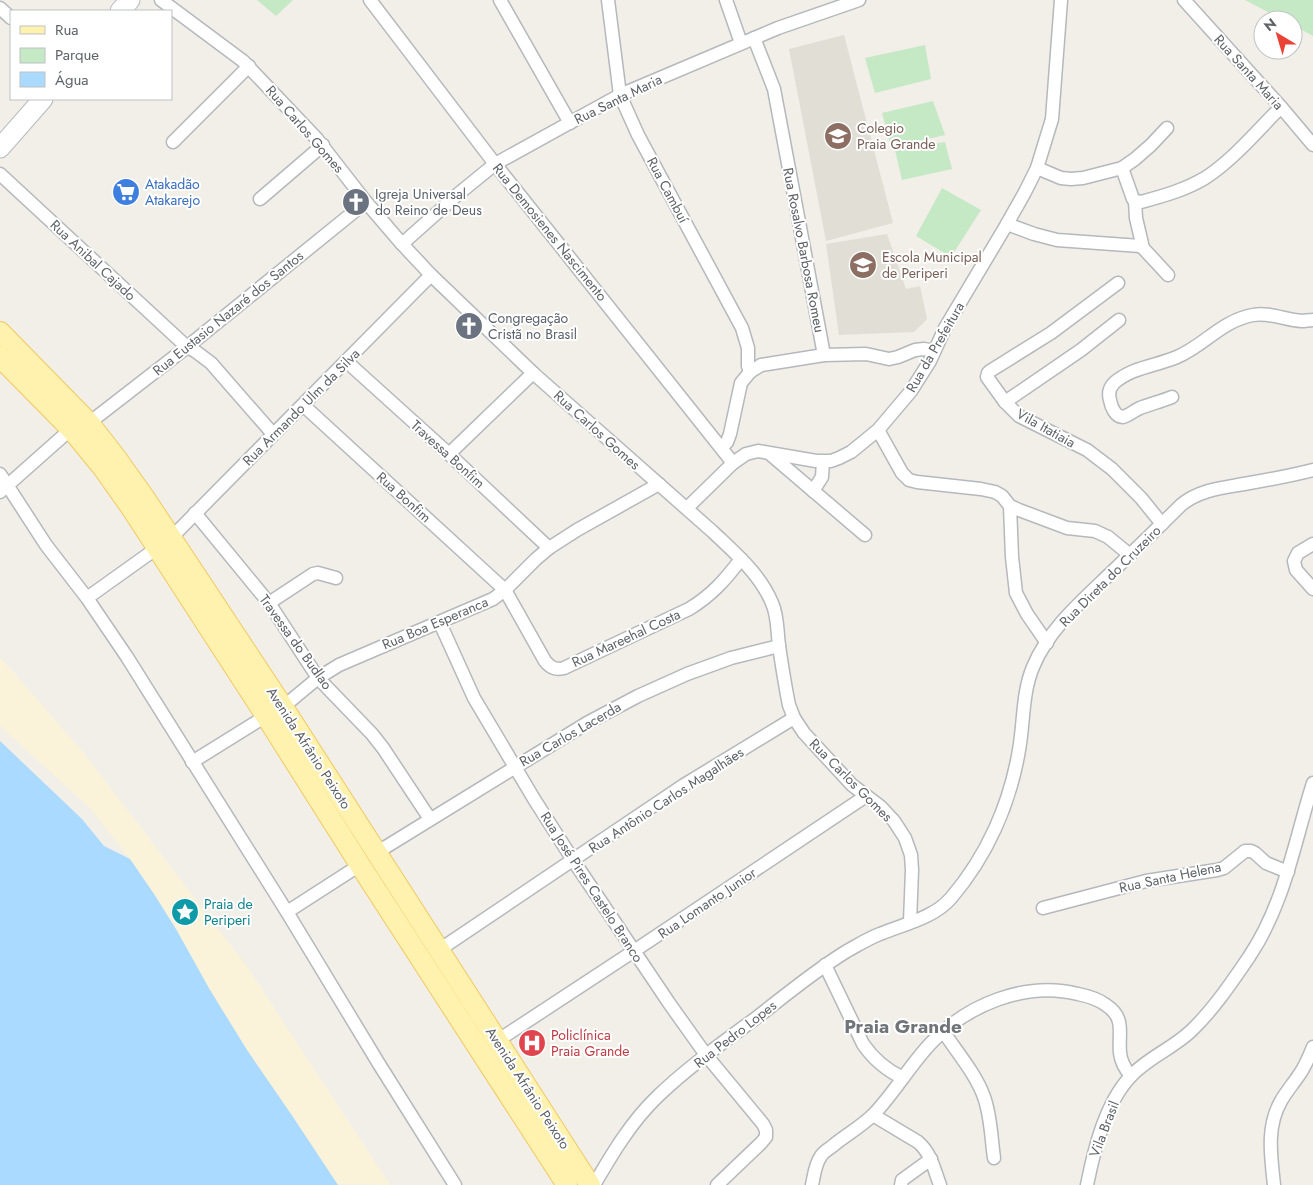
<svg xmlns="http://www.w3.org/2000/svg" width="1313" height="1185" font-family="Jost,sans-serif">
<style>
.education{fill:#e1ded6}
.green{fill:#c5e8c5}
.sand{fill:#fbf3d9}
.water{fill:#aadaff}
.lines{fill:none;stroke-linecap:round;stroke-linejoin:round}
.minor-casing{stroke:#b5b8bc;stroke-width:15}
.secondary-casing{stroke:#b6babf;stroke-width:21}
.primary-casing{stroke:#f2c960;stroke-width:22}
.minor{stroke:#fff;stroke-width:12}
.secondary{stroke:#fff;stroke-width:19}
.primary{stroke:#fff2af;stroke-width:20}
.labels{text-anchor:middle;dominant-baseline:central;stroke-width:4;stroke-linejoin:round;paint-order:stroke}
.street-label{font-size:14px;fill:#5f6368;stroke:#fff}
.education-label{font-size:14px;fill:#785e54;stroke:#fff;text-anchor:start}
.shop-label{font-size:14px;fill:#366cbe;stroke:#fff;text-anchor:start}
.worship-label{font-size:14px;fill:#5b616d;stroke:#fff;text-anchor:start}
.culture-label{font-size:14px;fill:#0d838f;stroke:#fff;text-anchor:start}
.health-label{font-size:14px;fill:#be3a42;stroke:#fff;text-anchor:start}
.district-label{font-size:19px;font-weight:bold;fill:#70757a;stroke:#fff}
</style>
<rect width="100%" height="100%" fill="#f1efe8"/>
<g class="education">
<path d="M844 35 893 223 826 241 789 49Z"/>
<path d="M887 234 906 289 920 286 927 319 914 332 839 335 826 244Z"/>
</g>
<g class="green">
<path d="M257 0H293L276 16Z"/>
<path d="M1245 0H1313V36L1293 25V20H1283Z"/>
<path d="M925 45 931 79 875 93 865 58Z"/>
<path d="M933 101 945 135 891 147 882 113Z"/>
<path d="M945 142 952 169 902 180 895 150Z"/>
<path d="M942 188 981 210 951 257 916 236Z"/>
</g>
<path class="sand" d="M0 657 83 752 248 968 390 1185 337 1184 291 1114 247 1050 210 990 176 929 154 894 130 859 90 808 0 726Z"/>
<path class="water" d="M0 741 82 819 104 846 130 859 154 894 176 929 210 990 247 1050 291 1114 338 1185H0Z"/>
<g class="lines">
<g class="minor-casing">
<g id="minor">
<path d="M161 0 243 61 317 139 366 202 402 244 431 275 533 373 713 532C735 553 760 574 772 603 778 616 777 631 779 645 781 661 784 678 787 695L789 705 794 718 804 733 852 785 881 807 894 821 905 838 911 855 912 870 910 922"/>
<path d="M370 0 495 164 733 463"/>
<path d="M500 0 570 123"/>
<path d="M608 0 620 95 638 135 742 328 748 348V366L750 372"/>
<path d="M726 0 741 43"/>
<path d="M1184 0 1281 107 1313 145"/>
<path d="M0 8 11 18"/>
<path d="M754 38 774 89 824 355"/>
<path d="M173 142 249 66"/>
<path d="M1037 168 1061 178 1071 179 1083 178 1122 168 1135 159 1151 145 1167 128"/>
<path d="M1122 168 1133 199 1135 201 1141 202C1163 196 1185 190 1205 178 1233 160 1257 131 1281 107"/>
<path d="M0 174 187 347 195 351 211 363 273 434"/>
<path d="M260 199 323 145"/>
<path d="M1135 201 1136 218 1143 248 1168 275"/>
<path d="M1007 224 1034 234 1057 240 1140 246 1143 248"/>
<path d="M402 244 457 195 495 164 620 95 778 28 859 0"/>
<path d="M1118 283 1051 333 990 371 988 373 987 377 1005 402 1019 416 1087 450 1112 469 1141 498 1162 524"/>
<path d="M346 361 449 454 549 548"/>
<path d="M1172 397C1162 401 1151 404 1140 408 1135 410 1128 416 1123 417 1115 417 1111 406 1110 400 1108 393 1109 388 1114 383 1132 367 1156 366 1177 357 1205 345 1221 321 1253 315 1270 312 1285 320 1302 321 1305 321 1309 320 1313 320"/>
<path d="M1005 402 1081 350 1119 320"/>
<path d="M303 405 505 590 545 661C551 668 555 670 564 668L689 609C712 595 725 580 741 559"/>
<path d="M89 423 187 347 366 202"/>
<path d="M878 430 902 473 909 480 917 482 981 489 995 492 1002 496 1010 506 1019 510 1067 528 1095 531 1108 537 1130 555"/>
<path d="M722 447 727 442 730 434 741 383 750 372 761 365 824 355 866 354 889 359 898 357 915 350 924 349 934 351"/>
<path d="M449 454 533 373"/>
<path d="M770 454 865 535"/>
<path d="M0 474 46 545 87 598 127 657 287 912 379 1064 455 1185"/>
<path d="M813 491 822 477 823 462"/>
<path d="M0 492 71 429"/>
<path d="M1010 506 1012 557 1016 593 1027 614 1047 643"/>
<path d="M687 508 733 463 746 454 758 451 816 461H831L839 458 851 452 878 430 911 391 930 361 945 328 1007 224 1025 192 1037 168 1052 119 1061 0"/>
<path d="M195 513 269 603 318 678 372 734 383 748 430 819"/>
<path d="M171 538 431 275"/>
<path d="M1313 544 1298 553 1294 561 1296 570 1313 589"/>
<path d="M87 598 157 548"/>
<path d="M269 603 313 574 318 573 336 578"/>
<path d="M440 623 474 698 534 799 573 860 669 1003 706 1055 763 1124 766 1130V1137L761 1143 717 1185"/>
<path d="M283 707 318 678 339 665 493 599 505 590 536 559 549 548 577 530 659 484"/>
<path d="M192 762 266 716"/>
<path d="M376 853 587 723 638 696 687 674 731 658 779 646"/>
<path d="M1043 908 1146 881 1217 870 1224 868 1245 851H1251L1255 853 1266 863 1288 872"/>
<path d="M287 912 360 865"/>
<path d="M439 950 684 785 794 718"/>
<path d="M825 965 863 1044C874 1060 886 1070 903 1078"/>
<path d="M943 1031C956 1051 976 1074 984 1097 991 1116 991 1137 994 1158"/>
<path d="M497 1041 634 951 866 796"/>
<path d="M873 1115 918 1142C931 1153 934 1169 940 1185"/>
<path d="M594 1185C612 1154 631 1122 657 1097 688 1067 725 1041 760 1015 788 993 816 970 847 951 858 945 869 938 880 934 904 924 934 918 951 898 987 856 1010 804 1019 750 1024 723 1022 693 1033 667 1049 628 1084 599 1114 570 1136 549 1159 527 1181 505 1199 490 1221 488 1244 484 1267 480 1290 476 1313 470"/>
<path d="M812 1185C814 1176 815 1164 821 1156 824 1151 831 1148 835 1144 848 1134 863 1125 874 1114 895 1092 910 1065 931 1043 968 1004 1026 981 1078 994 1088 996 1098 999 1106 1005 1126 1018 1118 1033 1120 1053 1121 1062 1125 1069 1131 1076"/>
<path d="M901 1185 902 1180 931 1159"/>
<path d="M1087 1185C1094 1150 1105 1104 1130 1077 1147 1058 1172 1049 1191 1031 1213 1010 1232 982 1249 957 1285 903 1294 843 1313 783"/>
<path d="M1274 1185C1271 1156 1266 1127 1281 1101 1286 1092 1293 1084 1299 1075 1305 1067 1309 1057 1313 1047"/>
</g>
</g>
<g class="secondary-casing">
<g id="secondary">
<path d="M120 11 130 0"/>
<path d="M0 148 43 99"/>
</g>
</g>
<g class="primary-casing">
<g id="primary">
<path d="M0 332 89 423 117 459 144 497 283 707 590 1185"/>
<path d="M0 357 71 429 103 468 132 509 266 716 360 865 567 1185"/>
</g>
</g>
<use href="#minor" class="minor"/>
<use href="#secondary" class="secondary"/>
<use href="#primary" class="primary"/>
</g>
<defs>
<g id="school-disc" transform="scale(1.4375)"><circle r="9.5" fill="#8d6e63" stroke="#fff"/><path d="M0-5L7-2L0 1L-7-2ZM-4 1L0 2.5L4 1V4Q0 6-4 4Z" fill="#fff"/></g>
<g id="supermarket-disc" transform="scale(1.4375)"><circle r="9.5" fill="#3f7fe0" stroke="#fff"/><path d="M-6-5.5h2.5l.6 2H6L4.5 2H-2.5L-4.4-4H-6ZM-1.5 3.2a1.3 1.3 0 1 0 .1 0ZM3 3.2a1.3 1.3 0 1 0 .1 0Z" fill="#fff"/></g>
<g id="church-disc" transform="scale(1.4375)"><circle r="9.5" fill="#6b7280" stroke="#fff"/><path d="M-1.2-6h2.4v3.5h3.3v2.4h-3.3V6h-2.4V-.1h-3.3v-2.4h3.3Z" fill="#fff"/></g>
<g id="sight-disc" transform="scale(1.4375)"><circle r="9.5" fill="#0f9aa8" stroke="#fff"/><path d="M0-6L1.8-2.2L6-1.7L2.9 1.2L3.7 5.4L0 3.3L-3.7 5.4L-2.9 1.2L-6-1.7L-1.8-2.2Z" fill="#fff"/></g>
<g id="hospital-disc" transform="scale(1.4375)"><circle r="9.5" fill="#e0444e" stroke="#fff"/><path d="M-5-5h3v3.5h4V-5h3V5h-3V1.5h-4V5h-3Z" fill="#fff"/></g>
</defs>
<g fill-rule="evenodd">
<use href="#school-disc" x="838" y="136"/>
<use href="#supermarket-disc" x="126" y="192"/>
<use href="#church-disc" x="356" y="202"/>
<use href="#school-disc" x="863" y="265"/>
<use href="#church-disc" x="469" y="326"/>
<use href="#sight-disc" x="185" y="912"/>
<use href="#hospital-disc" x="532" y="1043"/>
</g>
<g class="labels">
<g class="street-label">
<text transform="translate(1249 72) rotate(48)">Rua Santa Maria</text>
<text transform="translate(618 99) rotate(-26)">Rua Santa Maria</text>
<text transform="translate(305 129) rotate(49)">Rua Carlos Gomes</text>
<text transform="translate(668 190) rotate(62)">Rua Cambuí</text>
<text transform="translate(550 232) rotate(51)">Rua Demosienes Nascimento</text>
<text transform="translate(804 250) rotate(79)">Rua Rosalvo Barbosa Romeu</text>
<text transform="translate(93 260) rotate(43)">Rua Anibal Cajado</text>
<text transform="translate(228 313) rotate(-39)">Rua Eustasio Nazaré dos Santos</text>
<text transform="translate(935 347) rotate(-60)">Rua da Prefeitura</text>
<text transform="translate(301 407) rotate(-45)">Rua Armando Ulm da Silva</text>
<text transform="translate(1046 428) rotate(29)">Vila Itatiaia</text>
<text transform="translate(597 430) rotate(42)">Rua Carlos Gomes</text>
<text transform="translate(448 454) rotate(42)">Travessa Bonfim</text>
<text transform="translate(404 497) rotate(42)">Rua Bonfim</text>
<text transform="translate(1110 576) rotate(-45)">Rua Direta do Cruzeiro</text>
<text transform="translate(435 623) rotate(-23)">Rua Boa Esperanca</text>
<text transform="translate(626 638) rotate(-25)">Rua Mareehal Costa</text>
<text transform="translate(296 642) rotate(54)">Travessa do Budlao</text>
<text transform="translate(570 734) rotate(-30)">Rua Carlos Lacerda</text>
<text transform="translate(309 748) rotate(57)">Avenida Afrânio Peixoto</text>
<text transform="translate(851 780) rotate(45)">Rua Carlos Gomes</text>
<text transform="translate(666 800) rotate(-33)">Rua Antônio Carlos Magalhães</text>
<text transform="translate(1170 877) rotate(-12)">Rua Santa Helena</text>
<text transform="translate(592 887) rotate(57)">Rua José Pires Castelo Branco</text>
<text transform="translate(707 903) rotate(-34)">Rua Lomanto Junior</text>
<text transform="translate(735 1034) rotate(-38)">Rua Pedro Lopes</text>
<text transform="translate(528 1088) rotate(57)">Avenida Afrânio Peixoto</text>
<text transform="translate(1104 1129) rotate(-69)">Vila Brasil</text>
</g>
<g class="education-label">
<text x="857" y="128">Colegio<tspan x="857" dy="16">Praia Grande</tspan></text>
<text x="882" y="257">Escola Municipal<tspan x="882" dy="16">de Periperi</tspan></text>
</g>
<g class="shop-label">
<text x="145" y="184">Atakadão<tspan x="145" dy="16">Atakarejo</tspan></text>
</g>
<g class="worship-label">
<text x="375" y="194">Igreja Universal<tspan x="375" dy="16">do Reino de Deus</tspan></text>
<text x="488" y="318">Congregação<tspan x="488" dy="16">Cristã no Brasil</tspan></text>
</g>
<g class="culture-label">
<text x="204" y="904">Praia de<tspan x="204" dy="16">Periperi</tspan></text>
</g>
<g class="health-label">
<text x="551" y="1035">Policlínica<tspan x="551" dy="16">Praia Grande</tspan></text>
</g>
<g class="district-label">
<text x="903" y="1026">Praia Grande</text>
</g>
</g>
<rect x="10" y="10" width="162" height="90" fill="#ffffff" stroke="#bfc1c3"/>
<rect x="20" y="26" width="25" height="8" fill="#fff2af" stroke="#bfc1c3"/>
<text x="55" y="35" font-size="15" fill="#5f6368">Rua</text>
<rect x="20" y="48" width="25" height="15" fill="#c5e8c5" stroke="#bfc1c3"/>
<text x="55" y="60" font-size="15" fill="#5f6368">Parque</text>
<rect x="20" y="72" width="25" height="15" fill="#aadaff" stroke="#bfc1c3"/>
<text x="55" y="85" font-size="15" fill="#5f6368">Água</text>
<g transform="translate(1278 35) rotate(322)"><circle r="24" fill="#ffffff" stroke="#bfc1c3"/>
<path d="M0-4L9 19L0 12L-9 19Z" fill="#ea4335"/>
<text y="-8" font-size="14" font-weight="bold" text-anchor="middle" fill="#5f6368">N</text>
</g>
</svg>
